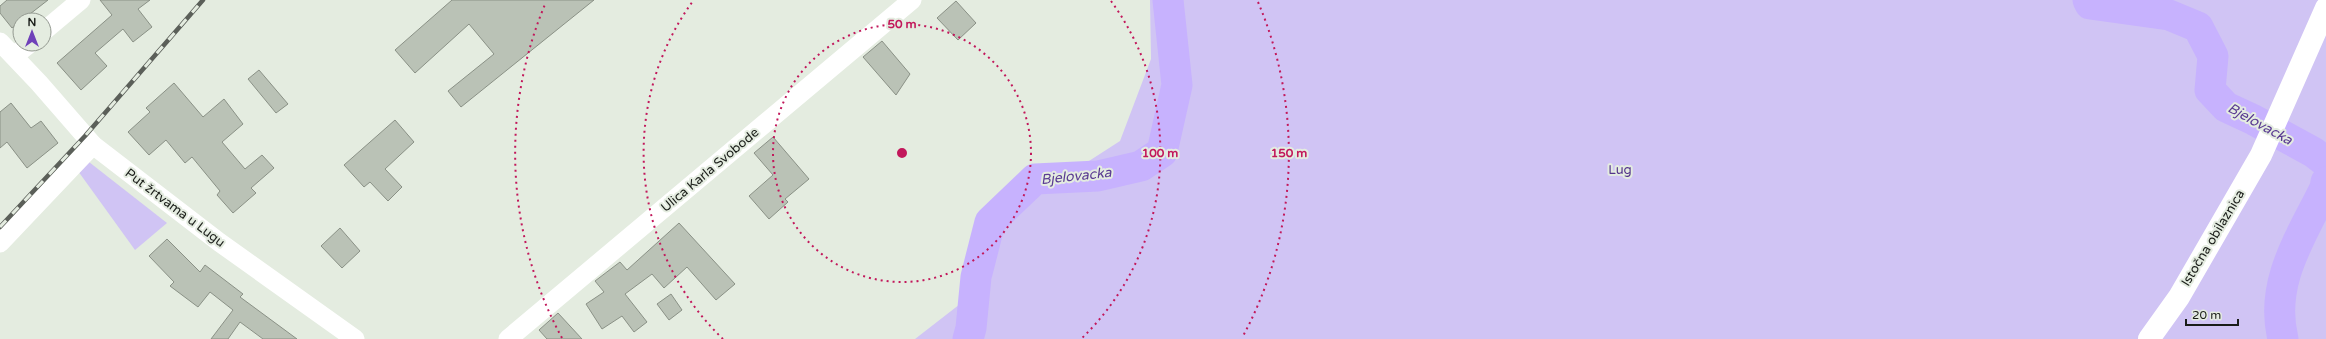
<svg xmlns="http://www.w3.org/2000/svg" width="2326" height="339" font-family="'Varela Round',sans-serif">
<style>
.green{fill:#d0c4f4}
.lines{fill:none;stroke-linecap:round;stroke-linejoin:round}
.river{stroke:#c7b2fe;stroke-width:31}
.building{fill:#bac2b6;stroke:#8a9186}
.minor{stroke:#fff;stroke-width:19}
.major{stroke:#fff;stroke-width:22}
.rail-casing{stroke:#5b5f59;stroke-width:4.5}
.rail{stroke:#e4ece0;stroke-width:3;stroke-dasharray:9;stroke-linecap:butt}
.ring{fill:none;stroke:#c2185b;stroke-width:2;stroke-dasharray:2 4}
.labels{text-anchor:middle;dominant-baseline:central;stroke-width:4;stroke-linejoin:round;paint-order:stroke}
.street-label{font-size:13px;fill:#1a1d19;stroke:#e4ece0}
.park-label{font-size:13px;fill:#54348b;stroke:#e4ece0}
.water-label{font-size:14px;font-style:italic;fill:#5a3b92;stroke:#e4ece0}
.centre{fill:#c2185b;stroke:#e4ece0;stroke-width:2}
.ring-label{font-size:12px;text-anchor:middle;font-weight:bold;fill:#c2185b;stroke:#e4ece0;stroke-width:4;stroke-linejoin:round;paint-order:stroke}
</style>
<rect width="100%" height="100%" fill="#e4ece0"/>
<g class="green">
<path d="M1150 0H2326V339H915L991 280 996 221 1120 141 1151 59Z"/>
<path d="M89 162 167 223 135 250 78 171Z"/>
</g>
<g class="lines">
<g class="river">
<path d="M2088 0 2090 4 2169 15 2198 27 2213 56 2210 90 2226 107 2254 120 2313 152 2326 162"/>
<path d="M968 339 971 328 976 277 990 222 1035 179 1098 176 1141 166 1162 152 1177 85 1168 0"/>
<path d="M2283 339C2269 283 2301 237 2325 188L2326 182"/>
</g>
</g>
<g class="building">
<path d="M7 0H48L12 28 0 13V6Z"/>
<path d="M100 0H150L138 9 152 27 133 42 123 29 95 53 107 66 81 90 57 63 112 15Z"/>
<path d="M452 0H594L461 107 448 91 494 54 469 24 415 73 395 50Z"/>
<path d="M956 1 976 23 958 40 937 18Z"/>
<path d="M882 41 910 74 896 95 863 57Z"/>
<path d="M259 70 288 104 276 113 248 79Z"/>
<path d="M174 83 203 117 224 99 243 124 222 142 245 169 262 155 274 168 251 188 256 193 233 213 217 195 220 191 192 157 185 163 166 140 149 155 128 132 150 112 146 108Z"/>
<path d="M11 103 31 128 41 121 58 143 27 168 7 142 0 148V112Z"/>
<path d="M395 120 414 142 385 169 402 187 388 201 370 182 364 187 344 165Z"/>
<path d="M773 137 809 179 785 199 788 202 769 219 749 196 773 175 754 153Z"/>
<path d="M679 223 735 284 716 300 687 267 664 288 652 274 625 294 647 322 634 332 622 316 602 329 586 304 604 292 595 281 620 262 627 270Z"/>
<path d="M340 228 360 251 342 268 321 246Z"/>
<path d="M167 239 200 272 205 265 243 294 240 297 297 339H263L240 322 228 339H211L233 310 210 292 198 307 170 286 174 282 149 256Z"/>
<path d="M671 294 682 310 669 320 657 304Z"/>
<path d="M558 313 582 339H547L539 330Z"/>
</g>
<g class="lines">
<g class="minor">
<path d="M44 31 81 0"/>
<path d="M0 42 39 83 93 145 219 242 355 339"/>
<path d="M14 56 29 44"/>
<path d="M0 243 93 145"/>
<path d="M508 339 912 0"/>
</g>
<path class="major" d="M2149 339 2179 297 2261 155 2326 8"/>
<g class="rail-casing">
<path id="rail" d="M0 227 85 136 203 0"/>
</g>
<use href="#rail" class="rail"/>
</g>
<g class="ring">
<circle cx="902" cy="153" r="129"/>
<path d="M723 339A258 258 0 0 1 693 1M1111 1A258 258 0 0 1 1081 339"/>
<path d="M562 338A387 387 0 0 1 546 2M1258 2A387 387 0 0 1 1242 338"/>
</g>
<g class="labels">
<g class="street-label">
<text transform="translate(710 170) rotate(-40)">Ulica Karla Svobode</text>
<text transform="translate(175 208) rotate(37)">Put žrtvama u Lugu</text>
<text transform="translate(2213 238) rotate(-59)">Istočna obilaznica</text>
</g>
<g class="park-label">
<text x="1620" y="170">Lug</text>
</g>
<g class="water-label">
<text transform="translate(2260 124) rotate(29)">Bjelovacka</text>
<text transform="translate(1076 176) rotate(-6)">Bjelovacka</text>
</g>
</g>
<circle cx="902" cy="153" r="6" class="centre"/>
<g class="ring-label">
<text x="902" y="28">50 m</text>
<text x="1160" y="157">100 m</text>
<text x="1289" y="157">150 m</text>
</g>
<g transform="translate(32 32)"><circle r="19" fill="#e4ece0" stroke="#939990"/>
<path d="M0-3L7 15L0 10L-7 15Z" fill="#6f41b9"/>
<text y="-6" font-size="11" font-weight="bold" text-anchor="middle" fill="#1a1d19">N</text>
</g>
<path d="M2186 319v6h52v-6" fill="none" stroke="#1a1d19" stroke-width="2"/>
<text x="2192" y="319" font-size="12" fill="#1a1d19" stroke="#e4ece0" stroke-width="3" paint-order="stroke">20 m</text>
</svg>
